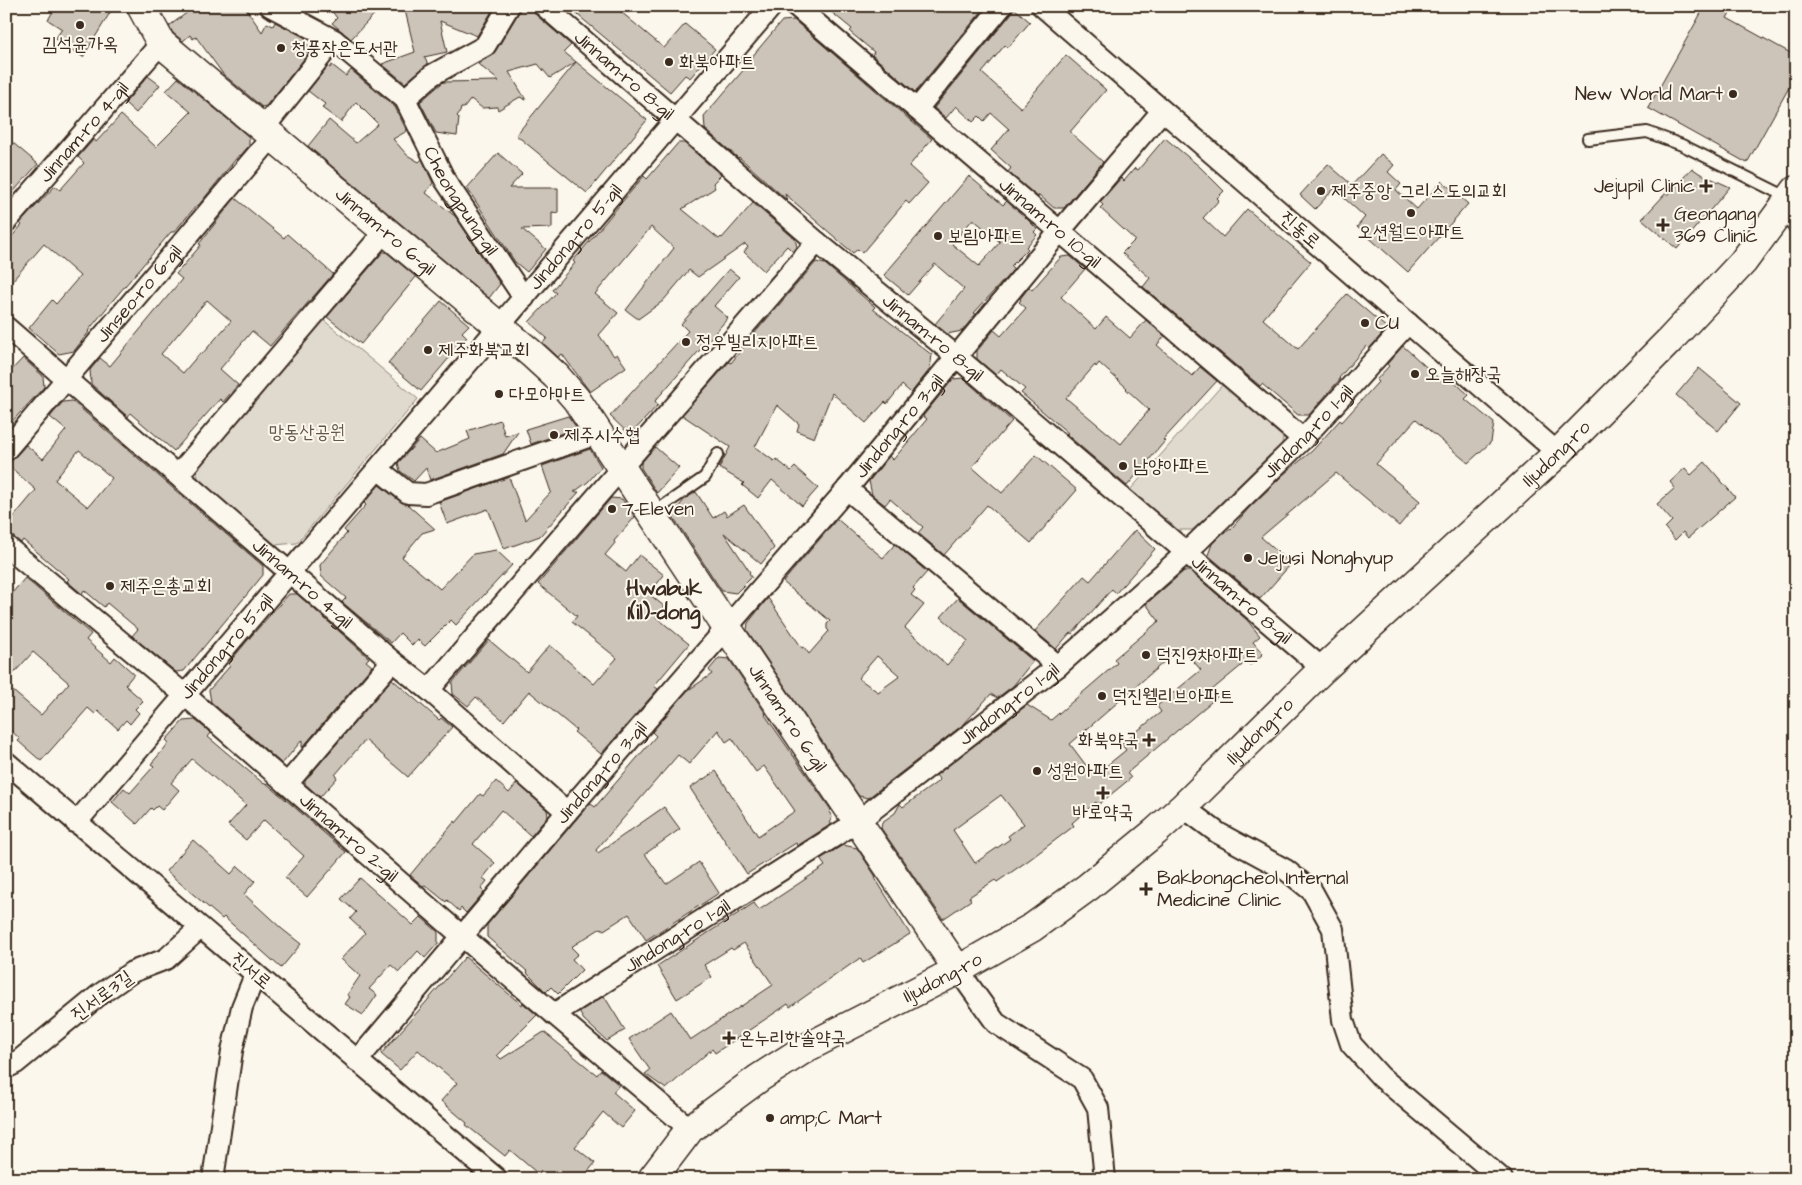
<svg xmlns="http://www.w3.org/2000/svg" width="1802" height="1185" font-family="'Architects Daughter','Poor Story',sans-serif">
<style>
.green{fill:#dfd9ce;stroke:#8d8276}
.building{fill:#ccc4b9;stroke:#3b2a1e;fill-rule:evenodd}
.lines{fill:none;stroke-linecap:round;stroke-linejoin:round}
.lane-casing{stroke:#3b2a1e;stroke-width:14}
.street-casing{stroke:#3b2a1e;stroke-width:24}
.secondary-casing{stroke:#3b2a1e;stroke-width:31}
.lane{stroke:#fbf7ec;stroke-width:10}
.street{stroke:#fbf7ec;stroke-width:20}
.secondary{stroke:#fbf7ec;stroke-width:28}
.poi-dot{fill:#3b2a1e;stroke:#fbf7ec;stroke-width:2}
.labels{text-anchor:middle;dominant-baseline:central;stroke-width:4;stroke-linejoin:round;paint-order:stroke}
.poi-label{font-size:19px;fill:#3b2a1e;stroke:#fbf7ec;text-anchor:start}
.street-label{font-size:19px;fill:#3b2a1e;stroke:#fbf7ec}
.park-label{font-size:19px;fill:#64564a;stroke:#fbf7ec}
.quarter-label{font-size:21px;font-weight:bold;fill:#3b2a1e;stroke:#fbf7ec}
</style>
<rect width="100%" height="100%" fill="#fbf7ec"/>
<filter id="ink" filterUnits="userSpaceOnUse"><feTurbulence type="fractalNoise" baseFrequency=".02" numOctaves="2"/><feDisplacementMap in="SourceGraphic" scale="10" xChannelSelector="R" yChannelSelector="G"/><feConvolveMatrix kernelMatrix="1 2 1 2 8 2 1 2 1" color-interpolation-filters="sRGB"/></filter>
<g filter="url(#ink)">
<g class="green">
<path d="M320 317 418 399 297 543 274 545 199 482 195 465Z"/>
<path d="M1223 384 1283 436 1281 454 1192 530H1174L1130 490Z"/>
</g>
<g class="building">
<path d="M56 6H103L111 11 83 57 55 39 62 29 48 20Z"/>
<path d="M196 6H244L262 32 267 23 273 26 275 22 306 38 304 43 310 46 307 51 309 53 266 106 262 107 223 74 196 37 193 39 190 35 183 41 173 33 169 26Z"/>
<path d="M328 6H382L351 39 332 23 337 18Z"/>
<path d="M404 6H495L477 36 440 21 447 52 424 57 428 64 405 83 382 64 415 52Z"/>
<path d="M521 6 533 8 536 15 571 45 564 52 647 120 587 193 516 135 576 62 550 78 538 64 509 72 526 100 520 97 498 110 497 107 482 108 471 99 464 108H461L460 112 457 116 459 118 457 136 436 133 420 102 443 82 499 81 478 64 495 52 519 12Z"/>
<path d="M567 6H614L664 48 685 24 715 49 690 78 685 75 670 92Z"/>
<path d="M824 6H986L915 92 872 55 874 52 850 32 852 29Z"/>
<path d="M1705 6H1734L1727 18 1796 56V75L1747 163 1648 108Z"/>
<path d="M1014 8 1030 22 1008 48 1005 45 982 73 1021 108 1066 55 1106 90 1070 132 1103 162 1064 208H1054L1039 195 1038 197 1008 172 1011 168 991 150 1009 129 991 113 984 121 979 116 973 122 956 106 946 118 934 108 1011 14Z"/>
<path d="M794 20 932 139 909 166 928 183 909 204 906 201 862 253 858 249 853 253 785 194 787 200 748 165 739 157 738 158 705 129 704 116 746 67 745 65 782 21Z"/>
<path d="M332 65 346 76 351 70 395 107 407 131 393 139 407 155 419 162 422 159 433 183 426 193 456 217 500 284 489 298 308 146 329 120 356 143 378 124 356 102 341 122 322 108 325 104 308 91 328 66 330 68Z"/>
<path d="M148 76 160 85 136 113 125 103Z"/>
<path d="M178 78 249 137V146L240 156 239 155 198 206 197 205 174 232H171L114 299 88 331 89 332 74 351 59 354 29 328 52 300 56 304 80 276 44 244 6 288V243L22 225 20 223 55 186 60 190 84 163 78 157 94 139 96 142 121 115 156 147 191 112 166 91Z"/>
<path d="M6 137 38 164 6 200Z"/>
<path d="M1165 138 1200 167 1224 191 1217 198 1219 200 1203 218 1223 237 1247 209 1311 262 1263 319 1298 349 1347 294 1387 328 1369 349 1366 346 1339 378 1340 379 1309 415H1298L1262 384 1260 386 1143 287 1150 278 1122 253 1135 240 1100 208 1103 205 1100 202 1121 178 1124 181 1135 168 1138 170Z"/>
<path d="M678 143H684L721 175 713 183 715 188 682 209 719 239 721 237 722 238 753 203 795 239 797 247 793 252 787 246 764 271 744 252 748 247 745 244 698 277 689 270 663 301 638 319 626 310 674 248 651 227 595 294 618 313 599 335 614 356 617 354 626 367 590 392 562 354 558 357 543 343 547 338 529 322 556 293 552 290 575 263 573 261 622 202 644 176 647 179Z"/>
<path d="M498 153 522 174 509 188H558V213L552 212V228L522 229 546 249 527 272 515 262 467 188Z"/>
<path d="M1381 154 1394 165 1388 172 1401 184 1396 190 1417 209 1442 181 1468 204 1408 272 1357 227 1365 217 1334 189 1315 209 1300 195 1328 164 1352 185Z"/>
<path d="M1692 168 1699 173 1730 187 1677 249 1642 219 1666 193 1668 195Z"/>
<path d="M969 176 1003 205 1007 201 1023 215 1037 229 1034 232 1037 235 1026 247 1028 249 1011 266 1014 269 974 313 976 314 962 331 947 334 935 324 964 289 935 264 908 295 884 275ZM973 219 1000 242 979 266 952 244Z"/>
<path d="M235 198 284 238 287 234 333 274 270 346 252 331 220 369 238 385 223 402 220 399 174 451 130 413 128 417 91 384 90 370 100 358 110 366 182 279 176 274 201 245 199 244ZM207 300 231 321 202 354 200 353 183 373 161 354Z"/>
<path d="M383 252H386L416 277 361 344 327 317Z"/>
<path d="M1070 256 1085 269 1061 297 1096 329 1106 317 1130 338 1146 320 1165 336 1157 345 1192 376 1200 367 1217 381 1163 440 1165 441 1127 486 1066 434 1068 433 1021 393 1025 389 1001 369 996 375 977 359V351L994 330 1001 336 1026 308 1019 302 1021 300 1020 299 1029 287 1032 290 1061 257ZM1099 363 1127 388 1126 389 1149 410 1121 444 1066 398 1095 365 1096 367Z"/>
<path d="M816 262 825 264 875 307 873 309 932 355 930 369 911 393 902 385 887 404 885 402 866 423 832 393 814 438 797 431 799 424 777 405 755 447 774 461 776 459 791 471 795 467 818 488 802 506 772 480 758 498 742 485 744 483 719 468 730 447 682 415 729 362 731 363 753 335Z"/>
<path d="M729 269 739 277 714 306 728 318 655 401 658 405 630 435 610 416 688 331 681 324Z"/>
<path d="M441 301 469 325 462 332 467 337 421 391 388 363Z"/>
<path d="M1403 346 1445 384 1450 378 1469 395 1465 399 1494 423 1491 442 1468 463 1416 419 1376 464 1420 501 1399 526 1336 473 1261 537 1291 564 1260 599 1208 555 1212 544 1223 533 1231 529 1248 509 1284 474 1312 451 1340 420 1342 422 1378 382 1376 380 1389 366 1387 364Z"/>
<path d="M23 358 43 376 44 387 6 428V376Z"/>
<path d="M1699 368 1741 403 1718 431 1676 395Z"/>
<path d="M963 378 1012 421 972 467 1002 493 1036 455 1077 490 1031 543 987 505 944 555 918 533 923 527 890 499 885 505 872 495 869 481 889 456 893 460 927 419 923 416 953 379Z"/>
<path d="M72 401 263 566V575L184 671 176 672 132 636 138 629 107 603 104 607 84 590 82 594 67 581 69 579 23 540 21 543 6 531V526L36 490 8 465 26 445 43 459 66 430 50 417 63 402ZM79 450 112 478 88 507 55 480Z"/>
<path d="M568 416 577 428 531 444 526 429Z"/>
<path d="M500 420 505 436 518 432 503 454 430 480 426 468 414 481 400 471 398 463 420 439 436 453 470 439 467 431Z"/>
<path d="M655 447 679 468 657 493 641 468V463Z"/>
<path d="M590 449 601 467 588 482 574 492H579L540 536 504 549 488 509 447 524 439 502 509 477 525 520 551 492 542 466Z"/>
<path d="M1705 462 1735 497 1688 538 1683 532 1675 540 1665 528 1672 521 1657 504 1675 488 1670 482 1685 468 1691 475Z"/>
<path d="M379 485 401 502 408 505 435 529 422 533 402 557 440 589 473 554 496 550 512 565 456 625 451 620 425 646 418 640 412 645 400 633 391 643 342 602 346 598 321 576 320 565 347 533 344 530 366 505 364 503Z"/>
<path d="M696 492 713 518 724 511 727 516 744 505 774 548 761 564 724 533 750 572 749 573 752 577 736 593 722 591 672 515 685 499Z"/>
<path d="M611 498 622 499 635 517 614 541 615 543 605 555 626 572 639 555 664 575 649 594 665 607 656 617 689 644 654 686 658 689 601 754 574 732 576 730 529 691 504 721 476 697 468 706 453 694 452 683 489 640 527 672 550 645 594 684 617 658 572 622 577 616 538 584Z"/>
<path d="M837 519 883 558 895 544 927 572 913 588 915 590 911 595 924 605 905 628 947 665 968 641 941 617 958 598 1033 661 1013 686 997 698 991 694 964 724 868 798 859 796 747 630 748 623 768 598 802 648 804 647 809 654 829 631 827 629V624L830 621 783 582ZM877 656 900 676 878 692 858 678Z"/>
<path d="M1135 530 1155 549 1116 593 1112 589 1072 634 1070 633 1056 649 1035 631 1084 576 1090 581Z"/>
<path d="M1184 571H1190L1247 620 1260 636 1253 642 1263 654 1250 665 1247 661 1212 690 1217 697 1127 773 1131 778 1098 805 1096 802 1072 823 1074 826 1029 860 997 882 995 880 969 897 971 900 943 919 881 828 882 822 895 813 900 804 903 807 940 780 936 775 1027 705 1051 720 1117 663 1114 659 1159 621 1146 604ZM1181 647 1201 670 1157 706 1161 712 1121 744 1126 750 1094 776 1070 744ZM1001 795 1024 824 1008 836 1010 839 975 863 953 830Z"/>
<path d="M25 578 91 634 86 640 111 662 115 657 134 674 125 685 143 701 135 709 139 713 130 724 126 720 118 729 98 711 95 714 88 708 41 761 18 741 20 739 6 726V698L13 691 41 715 69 683 33 652 6 682V600Z"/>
<path d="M289 594H297L349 640 369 658 366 661 372 666 302 748V740L282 764 211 702 209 690 230 666 228 664 253 634Z"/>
<path d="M719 658 729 659 766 714 765 715 831 810 829 812 832 817 830 825 797 846 796 843 747 874 690 788 716 771 758 836 795 811 764 766 756 772 732 738 726 742 718 730 689 764 678 755 596 850 598 853 664 807 680 829 645 854 666 884 699 862 719 893 646 940 629 914 604 930 601 928 571 947 578 954 572 959 582 970 558 994 551 987 546 992 527 973 528 972 487 937V925L590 803 595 807 656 736 652 732 687 691 712 674 709 670Z"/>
<path d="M392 679 439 720 441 718 452 727 408 777 365 740 335 775 337 778 320 797 305 784V781Z"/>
<path d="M195 720 211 733 208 737 264 784 266 783 292 805 346 852 307 897 285 878 304 856 264 820 246 840 228 825 246 805 192 759 171 783 179 790 162 810 157 806 153 810 151 808 137 824 112 802 124 788 130 793 154 766 151 764 169 743 166 740 183 721Z"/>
<path d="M496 781 509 793 517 783 547 810 548 816 531 836 501 810 473 844 495 863 483 878 487 881 481 889 484 892 466 913 461 908 459 911 447 900 446 902 425 885 423 886 410 875 455 821 456 823 480 794 483 796Z"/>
<path d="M193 840 231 874 238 866 255 881 244 894 282 929 301 944 281 968 224 917 222 919 166 871Z"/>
<path d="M843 845 857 848 876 877 875 878 910 934 863 963 860 958 790 1007 788 1004 715 1053 712 1049 666 1089 645 1074 650 1070 629 1039 671 1011 690 1040 773 985 744 943 733 950 731 948 704 965 712 977 677 999 657 966 754 903 759 910 825 866 820 859Z"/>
<path d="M360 878 413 925 421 917 438 932V943L425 958 418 951 399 972 391 965 369 989 377 995 363 1015 345 1004 350 997 347 995 360 976 341 959 365 933 350 919 356 912 341 899Z"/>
<path d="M465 957 522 1005 523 1003 537 1015 497 1055 501 1059 544 1032 597 1075 601 1070 619 1085 613 1092 635 1111 621 1128 603 1112 575 1147 595 1163 582 1179H544L510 1150 505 1156 466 1125 467 1123 441 1101 457 1083 418 1050 400 1070 381 1054Z"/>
<path d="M604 996 625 1030 607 1041 584 1020 579 1012Z"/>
</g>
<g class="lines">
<g class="lane-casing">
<g id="lane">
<path d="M1588 139 1647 132 1682 145 1789 198"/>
<path d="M653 513 705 477 718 454"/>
</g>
</g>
<g class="street-casing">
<g id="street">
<path id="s1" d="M270 6 334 40 405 99 445 180 524 298"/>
<path id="s2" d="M544 6 817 242 957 357 1323 669"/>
<path id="s3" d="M796 6 1303 439"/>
<path d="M1042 6 1558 453"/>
<path d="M405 99 432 75 485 46 509 6"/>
<path d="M917 109 1002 6"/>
<path d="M263 129 334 40"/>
<path d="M1783 209 1796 222"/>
<path id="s4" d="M6 222 161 43"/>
<path id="s5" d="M6 327 392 661 429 690 567 812"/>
<path id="s6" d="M6 450 272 137"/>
<path d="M378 469 408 493 426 494 599 433"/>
<path d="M178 475 385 231"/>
<path d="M847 489 1058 666"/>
<path id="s7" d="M6 546 186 696 463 937 690 1129"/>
<path d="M429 690 817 242"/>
<path d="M6 762 497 1179"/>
<path d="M287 784 392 661"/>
<path d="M1183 807 1218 833 1286 870 1312 891 1333 929 1343 1020 1351 1044 1381 1077 1502 1179"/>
<path id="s8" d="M76 823 772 6"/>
<path d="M958 970 996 1023 1082 1079 1098 1108 1105 1179"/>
<path id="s9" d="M554 1014 857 822 1058 666 1186 553 1303 439 1408 323"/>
<path id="s10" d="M357 1061 567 812 847 489 1060 231 1162 111"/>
<path d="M6 1068 16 1063 99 995 132 972 166 959 200 928"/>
<path d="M213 1179 232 1051 242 1007 255 975"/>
</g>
</g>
<g class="secondary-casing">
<g id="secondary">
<path id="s11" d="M141 6 161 43 532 354 556 376 576 399 727 628 958 970"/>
<path id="s12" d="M652 1179 690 1129 759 1078 806 1048 958 970 1033 927 1088 887 1155 832 1183 807 1323 669 1558 453 1670 340 1743 262 1796 190"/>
</g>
</g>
<use href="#lane" class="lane"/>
<use href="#street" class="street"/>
<use href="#secondary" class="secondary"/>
</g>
</g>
<g class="poi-dot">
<circle cx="80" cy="25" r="5"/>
<circle cx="281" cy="48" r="5"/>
<circle cx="669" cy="62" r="5"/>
<circle cx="1733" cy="94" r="5"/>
<path d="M1703.5 178.5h5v5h5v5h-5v5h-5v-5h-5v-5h5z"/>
<circle cx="1321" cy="191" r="5"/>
<circle cx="1411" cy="213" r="5"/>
<path d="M1660.5 217.5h5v5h5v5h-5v5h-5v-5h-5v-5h5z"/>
<circle cx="938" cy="236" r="5"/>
<circle cx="1365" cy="323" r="5"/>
<circle cx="686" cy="342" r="5"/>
<circle cx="428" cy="350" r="5"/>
<circle cx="1415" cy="374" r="5"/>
<circle cx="499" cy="394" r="5"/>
<circle cx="554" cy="435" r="5"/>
<circle cx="1123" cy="466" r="5"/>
<circle cx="612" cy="509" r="5"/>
<circle cx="1248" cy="558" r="5"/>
<circle cx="110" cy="586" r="5"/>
<circle cx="1146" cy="655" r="5"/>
<circle cx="1102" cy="696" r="5"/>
<path d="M1146.5 732.5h5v5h5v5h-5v5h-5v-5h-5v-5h5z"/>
<circle cx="1037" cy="771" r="5"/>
<path d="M1100.5 785.5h5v5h5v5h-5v5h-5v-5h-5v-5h5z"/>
<path d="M1143.5 881.5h5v5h5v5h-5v5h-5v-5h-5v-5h5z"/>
<path d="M726.5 1030.5h5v5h5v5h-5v5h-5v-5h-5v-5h5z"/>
<circle cx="770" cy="1118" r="5"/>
</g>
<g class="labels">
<g class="poi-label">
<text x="80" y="44" text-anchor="middle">김석윤가옥</text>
<text x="291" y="48">청풍작은도서관</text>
<text x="679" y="62">화북아파트</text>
<text x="1723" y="94" text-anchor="end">New World Mart</text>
<text x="1695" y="186" text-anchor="end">Jejupil Clinic</text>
<text x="1331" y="191">제주중앙 그리스도의교회</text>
<text x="1674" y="214">Geongang<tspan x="1674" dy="22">369 Clinic</tspan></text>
<text x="1411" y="232" text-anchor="middle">오션월드아파트</text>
<text x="948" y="236">보림아파트</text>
<text x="1375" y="323">CU</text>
<text x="696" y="342">정우빌리지아파트</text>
<text x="438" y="350">제주화북교회</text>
<text x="1425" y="374">오늘해장국</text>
<text x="509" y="394">다모아마트</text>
<text x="564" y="435">제주시수협</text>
<text x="1133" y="466">남양아파트</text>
<text x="622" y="509">7-Eleven</text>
<text x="1258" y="558">Jejusi Nonghyup</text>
<text x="120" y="586">제주은총교회</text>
<text x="1156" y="655">덕진9차아파트</text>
<text x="1112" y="696">덕진웰리브아파트</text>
<text x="1139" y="740" text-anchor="end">화북약국</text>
<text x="1047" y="771">성원아파트</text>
<text x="1103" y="812" text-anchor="middle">바로약국</text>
<text x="1157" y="878">Bakbongcheol Internal<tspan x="1157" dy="22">Medicine Clinic</tspan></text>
<text x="739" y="1038">온누리한솔약국</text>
<text x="780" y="1118">amp;C Mart</text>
</g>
<g class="street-label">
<text stroke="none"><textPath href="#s2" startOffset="106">Jinnam-ro 8-gil</textPath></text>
<text stroke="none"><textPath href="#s4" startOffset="119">Jinnam-ro 4-gil</textPath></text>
<text stroke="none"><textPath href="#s1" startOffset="281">Cheongpung-gil</textPath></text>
<text stroke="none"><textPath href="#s3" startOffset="334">Jinnam-ro 10-gil</textPath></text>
<text transform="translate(1300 230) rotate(41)">진동로</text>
<text stroke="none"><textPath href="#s11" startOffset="335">Jinnam-ro 6-gil</textPath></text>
<text stroke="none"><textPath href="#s8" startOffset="770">Jindong-ro 5-gil</textPath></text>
<text stroke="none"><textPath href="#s6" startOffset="205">Jinseo-ro 6-gil</textPath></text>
<text stroke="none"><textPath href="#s2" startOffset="511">Jinnam-ro 8-gil</textPath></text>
<text stroke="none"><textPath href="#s10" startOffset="835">Jindong-ro 3-gil</textPath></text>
<text stroke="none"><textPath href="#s9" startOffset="956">Jindong-ro 1-gil</textPath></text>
<text stroke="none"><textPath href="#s12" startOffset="1168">Iljudong-ro</textPath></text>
<text stroke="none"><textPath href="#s5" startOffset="392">Jinnam-ro 4-gil</textPath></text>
<text stroke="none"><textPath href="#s2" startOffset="916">Jinnam-ro 8-gil</textPath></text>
<text stroke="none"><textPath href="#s8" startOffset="232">Jindong-ro 5-gil</textPath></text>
<text stroke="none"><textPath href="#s9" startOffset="551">Jindong-ro 1-gil</textPath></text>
<text stroke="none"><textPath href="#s11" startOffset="972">Jinnam-ro 6-gil</textPath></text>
<text stroke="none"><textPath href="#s12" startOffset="762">Iljudong-ro</textPath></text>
<text stroke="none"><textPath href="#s10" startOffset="378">Jindong-ro 3-gil</textPath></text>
<text stroke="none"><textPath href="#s7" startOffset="450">Jinnam-ro 2-gil</textPath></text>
<text stroke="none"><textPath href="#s9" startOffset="146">Jindong-ro 1-gil</textPath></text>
<text transform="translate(251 971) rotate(40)">진서로</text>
<text stroke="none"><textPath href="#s12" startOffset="358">Iljudong-ro</textPath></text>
<text transform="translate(102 996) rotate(-36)">진서로3길</text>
</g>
<g class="park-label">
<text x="307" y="432">망동산공원</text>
</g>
<g class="quarter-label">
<text x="664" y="588">Hwabuk<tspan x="664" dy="24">1(il)-dong</tspan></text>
</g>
</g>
<rect width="1802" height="1185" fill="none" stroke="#fbf7ec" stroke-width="25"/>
<rect x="12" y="12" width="1777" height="1160" fill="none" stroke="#3b2a1e" stroke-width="2" filter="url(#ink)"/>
</svg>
